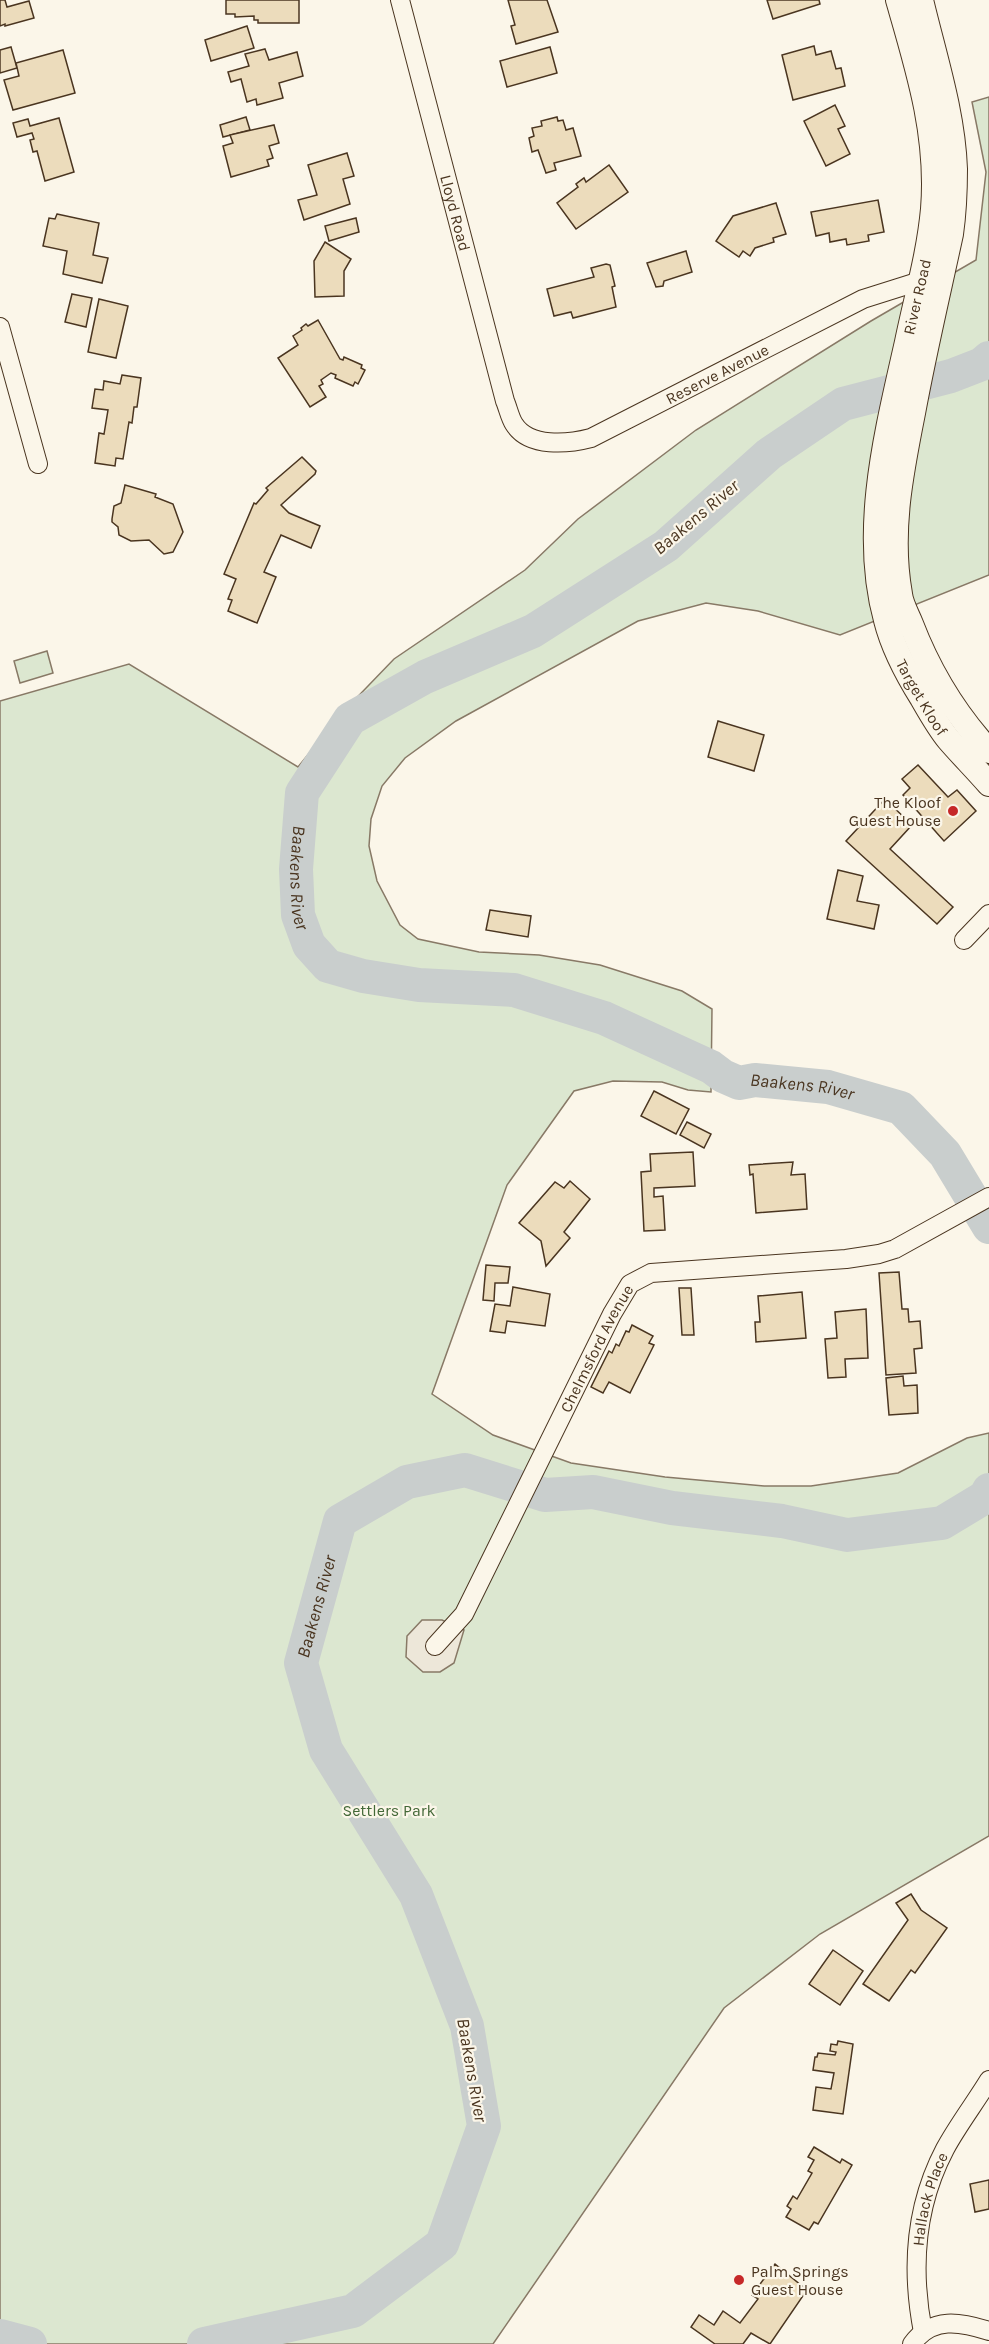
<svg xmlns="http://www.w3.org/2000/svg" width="989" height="2344" font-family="Karla,sans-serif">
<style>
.green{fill:#dce7d0;stroke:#887966;stroke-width:1.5}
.parking{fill:#ede7d9;stroke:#887966;stroke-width:1.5}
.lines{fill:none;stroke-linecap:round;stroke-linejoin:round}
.river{stroke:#c9cecd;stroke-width:34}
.building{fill:#ecdcbc;stroke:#4a3520;stroke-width:1.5}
.minor-casing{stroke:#4a3520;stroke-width:20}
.secondary-casing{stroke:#4a3520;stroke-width:26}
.minor{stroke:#fbf6e9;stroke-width:18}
.secondary{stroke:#fbf6e9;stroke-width:24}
.poi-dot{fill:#c62828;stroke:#fbf6e9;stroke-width:2}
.labels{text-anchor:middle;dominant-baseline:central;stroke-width:4.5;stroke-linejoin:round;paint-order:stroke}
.street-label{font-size:16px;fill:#4a3520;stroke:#fbf6e9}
.poi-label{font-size:16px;fill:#4a3520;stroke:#fbf6e9;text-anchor:end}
.park-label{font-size:16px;fill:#436837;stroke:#fbf6e9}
.water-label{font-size:18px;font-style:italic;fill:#4a3520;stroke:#fbf6e9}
</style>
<rect width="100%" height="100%" fill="#fbf6e9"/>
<g class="green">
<path d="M989 97V575L840 635 758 611 706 603 638 621 456 721 405 758 382 786 371 819 369 846 377 881 400 925 418 939 479 952 539 955 600 965 682 991 712 1009 711 1092 688 1090 662 1082 613 1081 574 1091 507 1185 432 1394 493 1435 571 1463 665 1477 764 1486H811L898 1473 967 1438 989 1433V1836L820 1934 724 2008 493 2344H0V701L129 664 298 767 341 714 394 659 525 570 578 519 696 430 871 321 976 260 986 172 972 102Z"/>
<path d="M47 651 53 673 20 683 14 661Z"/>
</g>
<path class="parking" d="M422 1620H442L464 1630 454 1663 440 1672H423L406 1657 407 1636Z"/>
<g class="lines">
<g class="river">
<path id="s1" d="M989 358 982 364 951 376 843 404 769 454 666 546 533 631 425 677 350 719 302 793 296 869 298 915 309 945 328 966 363 976 419 985 514 990 604 1018 711 1067 723 1076 739 1083 755 1080 828 1087 901 1108 945 1154 989 1227"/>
<path d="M0 2336 30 2344"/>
<path id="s2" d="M204 2344 353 2311 442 2244 484 2126 467 2026 416 1895 326 1750 301 1663 340 1521 407 1482 465 1470 545 1495 593 1492 672 1508 782 1521 847 1535 942 1523 985 1497 989 1490"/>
</g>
</g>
<g class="building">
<path d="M0 0H5L7 7 29 1 34 18 5 26V24L0 26Z"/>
<path d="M226 0H299V23H258V20H254V16L235 17V14H226Z"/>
<path d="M508 0H547L558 32 516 44 511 26 515 25Z"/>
<path d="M767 0H819L820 4 773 19Z"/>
<path d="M247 26 254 48 211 61 205 40Z"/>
<path d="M814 46 816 55 831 51 836 69 841 68 845 86 793 100 782 55Z"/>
<path d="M11 47 17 68 0 73V50Z"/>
<path d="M550 47 557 73 507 87 500 61Z"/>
<path d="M265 49 269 60 297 52 303 76 279 83 283 98 257 105 256 99 247 102 241 79 231 82 228 72 249 66 245 54Z"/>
<path d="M63 50 75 93 13 110 4 80 19 76 16 63Z"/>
<path d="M835 105 845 126 838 129 850 154 826 166 804 121Z"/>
<path d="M246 117 250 130 223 137 220 125Z"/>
<path d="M557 117 558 121 563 120 566 130 573 128 581 156 554 163 556 170 546 173 538 150 532 152 529 138 534 136 532 128 542 126 541 121Z"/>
<path d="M59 118 74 172 45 181 37 151 33 152 30 140 34 139 32 133 17 137 13 123 28 119 30 126Z"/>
<path d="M274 125 279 143 269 146 273 158 267 160 269 166 231 177 223 146 233 143 230 135Z"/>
<path d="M347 153 354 176 343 179 350 204 304 220 298 200 317 195 308 165Z"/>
<path d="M609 165 628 192 576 229 557 203 578 187 576 184 584 178 586 182Z"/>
<path d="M878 200 884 232 868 235 869 241 847 245 846 239 830 242 829 233 816 236 811 212Z"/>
<path d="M776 203 786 234 773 238 774 242 755 248 750 256 743 251 739 257 716 241 733 216Z"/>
<path d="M57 214 99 223 93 255 108 258 102 283 63 274 67 251 43 246 49 218 55 219Z"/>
<path d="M356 218 359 232 329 241 325 226Z"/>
<path d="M325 242 351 259 344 271V296L315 297 314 261Z"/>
<path d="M686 251 692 272 664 281 663 286 656 287 647 263Z"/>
<path d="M606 264 610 265 615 286 612 287 616 307 573 318 571 312 554 316 547 289 594 277 591 268Z"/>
<path d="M72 294 92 298 86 327 65 322Z"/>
<path d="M99 299 128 306 116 358 88 352Z"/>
<path d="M318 320 340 359 343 360 344 357 362 365 361 368 365 370 358 384 355 382 353 386 335 378 336 375 331 373 321 380 323 384 319 386 326 397 310 407 278 358 298 345 293 336 302 330 301 328 306 324 308 326Z"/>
<path d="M122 375 141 378 137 407H134L132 423 129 422 123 459 116 458 115 466 95 463 99 433 104 434 108 410 92 408 95 389 103 390 104 381 120 384Z"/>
<path d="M302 457 316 471 315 474 281 505 289 513 320 526 311 548 281 535 264 572 276 577 257 623 228 611 232 600 228 599 236 579 224 574 254 503 256 504 268 490 266 488Z"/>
<path d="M125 485 156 494 155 497 173 504 183 532 173 552 164 554 149 540 131 541 119 535 118 527 112 522V519L114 506 121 503Z"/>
<path d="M718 721 764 735 754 771 708 757Z"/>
<path d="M918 765 948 797 957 790 976 811 944 841 903 795 910 788 902 779Z"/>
<path d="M885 799 912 825 890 849 953 907 937 924 846 841Z"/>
<path d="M838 870 863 876 857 901 879 905 874 929 827 919Z"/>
<path d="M490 910 531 916 528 937 486 930Z"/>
<path d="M654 1091 689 1109 676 1134 641 1116Z"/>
<path d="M687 1122 711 1134 704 1148 680 1135Z"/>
<path d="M693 1152 695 1186 654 1188V1197L663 1196 665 1230 644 1231 641 1172 651 1171 650 1154Z"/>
<path d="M793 1162 791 1175 805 1174 807 1209 756 1213 753 1174 750 1175 749 1165Z"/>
<path d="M570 1181 590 1199 564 1232 570 1238 546 1266 541 1241 519 1223 555 1182 564 1188Z"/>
<path d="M486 1265 510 1267 508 1283H495L494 1301 483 1300Z"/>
<path d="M899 1272 902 1309H908L909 1322 920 1321 922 1348 914 1349 916 1373 886 1375 879 1273Z"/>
<path d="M513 1287 550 1294 545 1326 507 1321 505 1333 490 1331 495 1304 510 1306Z"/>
<path d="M679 1288H691L694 1335H682Z"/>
<path d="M802 1292 806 1338 756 1342 755 1322H760L758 1296Z"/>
<path d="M866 1309 868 1358 845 1359 846 1377 828 1378 825 1339 837 1338 835 1312Z"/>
<path d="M632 1325 653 1336 649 1343 654 1345 630 1393 609 1382 603 1393 591 1387 609 1351 612 1353 616 1344 619 1346 626 1331 629 1332Z"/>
<path d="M903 1376 904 1386 917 1385 918 1413 889 1415 886 1378Z"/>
<path d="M911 1894 921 1910 947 1928 915 1973 911 1970 889 2001 863 1984 908 1920 896 1903Z"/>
<path d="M833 1950 863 1971 840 2005 809 1984Z"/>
<path d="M838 2041 853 2044 843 2114 813 2110 816 2087 831 2089 834 2073 813 2070 815 2057H817L818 2053 835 2055 836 2052 830 2051 831 2044 837 2045Z"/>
<path d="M814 2147 840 2163 842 2159 852 2165 818 2224 814 2222 809 2230 786 2217 791 2209 787 2206 793 2196 797 2199 812 2173 808 2171 814 2160 808 2157Z"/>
<path d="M989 2180V2209L975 2212 970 2184Z"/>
<path d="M775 2264 807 2290 770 2344 751 2333 743 2344H715L691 2327 699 2315 714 2325 723 2311 740 2323 758 2299 752 2295Z"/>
</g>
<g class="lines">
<g class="minor-casing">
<g id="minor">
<path id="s3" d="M400 0 505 401C508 408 510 418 514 424 529 448 568 444 591 438L863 299 920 281"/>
<path d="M0 327 38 464"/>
<path d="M964 940 989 914"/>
<path id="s4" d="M435 1646 464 1614 612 1314 630 1284 651 1273 846 1259 879 1254 895 1249 989 1197"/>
<path id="s5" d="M923 2332C911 2270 915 2206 945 2149 958 2125 975 2103 989 2080"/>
<path d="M912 2344C932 2316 961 2322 989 2331"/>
</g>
</g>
<g class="secondary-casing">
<g id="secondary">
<path id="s6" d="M898 0C918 69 939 136 933 209 929 254 916 298 907 342 887 431 861 530 886 620 893 648 907 674 922 698 930 712 939 728 949 740 962 755 976 769 989 784"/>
<path d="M921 0C934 55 953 112 955 169 955 191 954 213 951 234 938 294 924 353 913 413 901 473 889 533 900 594 901 604 907 614 911 624 929 671 955 714 989 751"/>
</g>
</g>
<use href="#minor" class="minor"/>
<use href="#secondary" class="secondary"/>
</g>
<g class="poi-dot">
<circle cx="953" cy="811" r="6"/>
<circle cx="739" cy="2280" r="6"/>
</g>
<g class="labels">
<g class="street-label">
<text stroke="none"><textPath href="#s3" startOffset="220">Lloyd Road</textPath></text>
<text transform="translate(917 297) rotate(-77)">River Road</text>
<text stroke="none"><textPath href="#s3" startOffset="664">Reserve Avenue</textPath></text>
<text stroke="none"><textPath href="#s6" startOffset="716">Target Kloof</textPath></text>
<text stroke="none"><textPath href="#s4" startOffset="340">Chelmsford Avenue</textPath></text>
<text stroke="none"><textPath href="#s5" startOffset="135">Hallack Place</textPath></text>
</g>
<g class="poi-label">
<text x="941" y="802">The Kloof<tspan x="941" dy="18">Guest House</tspan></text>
<text x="751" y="2271" text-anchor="start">Palm Springs<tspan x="751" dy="18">Guest House</tspan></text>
</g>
<g class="park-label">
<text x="389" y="1810">Settlers Park</text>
</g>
<g class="water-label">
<text transform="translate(696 517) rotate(-40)">Baakens River</text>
<text stroke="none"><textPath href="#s1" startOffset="916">Baakens River</textPath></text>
<text stroke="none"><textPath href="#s1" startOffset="1510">Baakens River</textPath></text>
<text stroke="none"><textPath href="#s2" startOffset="951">Baakens River</textPath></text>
<text transform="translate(472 2070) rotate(80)">Baakens River</text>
</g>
</g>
</svg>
